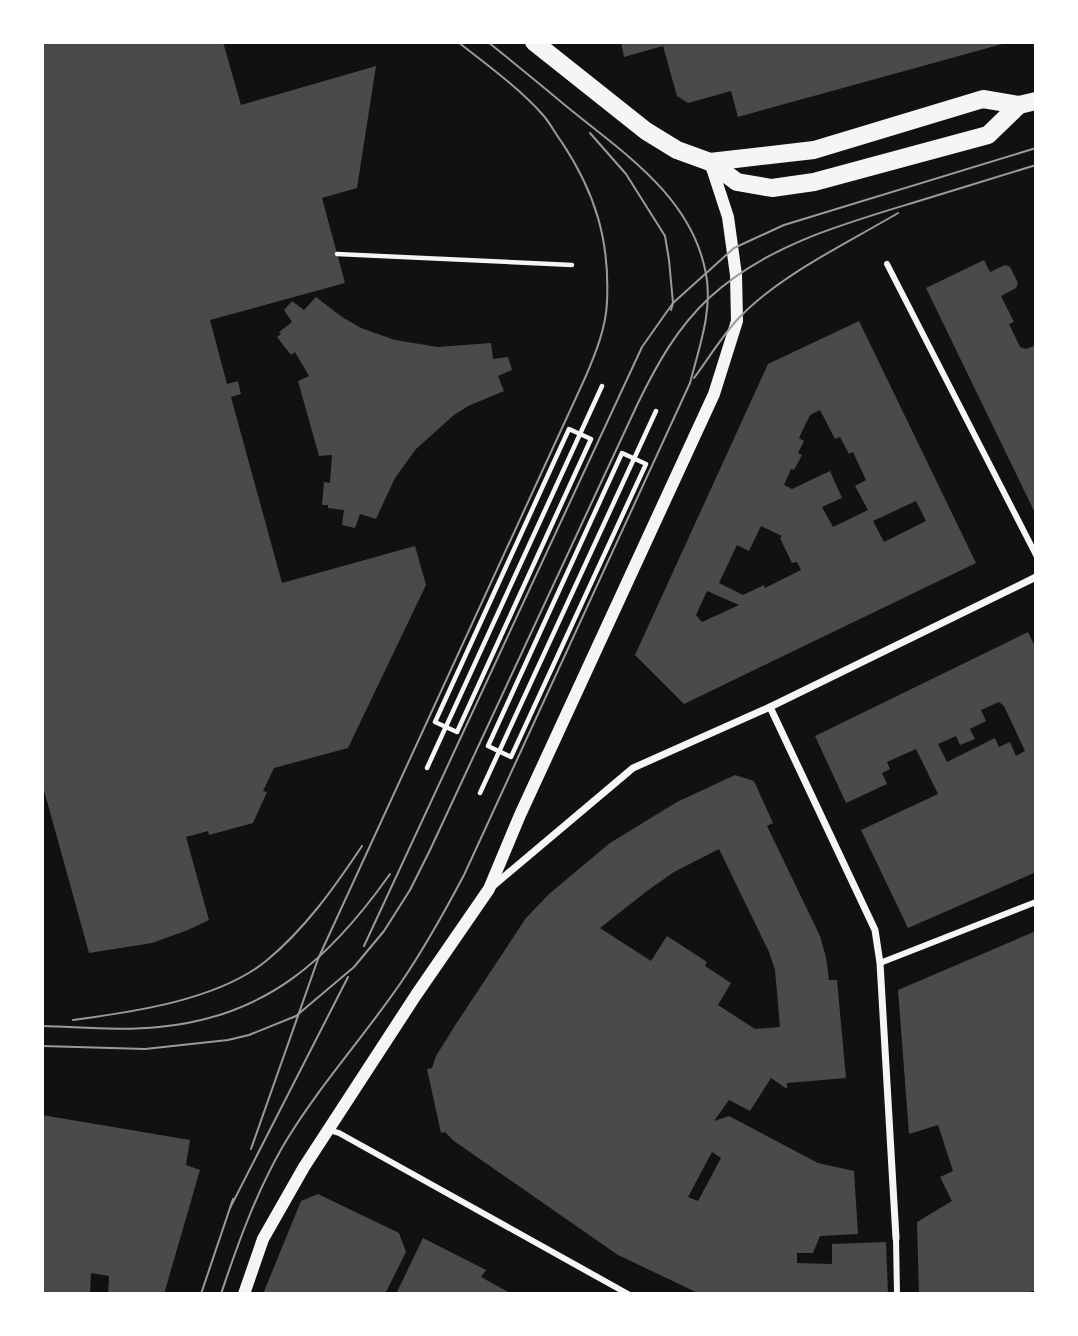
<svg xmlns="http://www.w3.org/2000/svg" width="1078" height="1336" font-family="'Source Serif 4',serif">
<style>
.building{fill:#4a4a4a;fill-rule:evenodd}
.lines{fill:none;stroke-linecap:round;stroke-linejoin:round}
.path{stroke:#f5f5f5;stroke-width:4.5}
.pedestrian{stroke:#f5f5f5;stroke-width:6}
.minor{stroke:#f5f5f5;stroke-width:7}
.tertiary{stroke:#f5f5f5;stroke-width:12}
.primary{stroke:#f5f5f5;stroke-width:18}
.tram{stroke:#9a9a9a;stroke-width:2}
</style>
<rect width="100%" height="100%" fill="#111"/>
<g class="building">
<path d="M42 42H223L241 105 376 66 357 188 322 198 345 283 210 320 227 384 238 381 241 394 231 397 282 583 415 546 426 585 348 748 274 768 263 791 267 792 253 823 209 835 208 831 186 837 209 920 188 930 152 943 89 953 42 783Z"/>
<path d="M621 42H1006V43L738 117 731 91 688 103 677 96 663 46 624 57Z"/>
<path d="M984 260 990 272 1005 265 1010 267 1018 283 1016 288 1001 296 1014 322 1009 324 1020 347 1026 349 1036 345V515L926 288Z"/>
<path d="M316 297 342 317 361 328 395 340 438 347 491 343 493 359 508 357 512 370 498 376 504 391 468 406 454 415 416 449 395 478 376 519 360 514 355 528 342 525 344 510 328 508V505H322L324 482 330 483 332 455 319 456 298 381 309 376 295 352 291 355 277 337 281 334 279 332 292 322 284 310 292 301 304 310Z"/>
<path d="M859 321 976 563 684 704 635 655 768 364ZM820 410 835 439 840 437 849 454 853 452 866 480 855 486 868 510 833 527 822 507 842 498 830 471 792 489 784 485 791 469 794 470 802 455 798 453 804 441 799 438 810 415ZM916 501 926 521 884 542 873 521ZM761 526 782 536 780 538 792 563 797 562 801 570 765 588 764 585 743 595 719 583 737 545 749 551ZM707 591 739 605 702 622 696 615Z"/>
<path d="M1028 632 1036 649V872L908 928 861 830 938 794 916 749 887 762 890 769 882 773 887 784 846 803 815 736ZM999 702 1004 706 1025 751 1016 756 1010 742 999 747 995 738 947 762 938 744 956 736 960 745 975 739 970 729 986 721 981 710Z"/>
<path d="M735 775 754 781 773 823 767 826 820 936 826 957 829 980H837L846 1078 787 1083V1089L771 1078 750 1111 729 1100 714 1121 729 1116 818 1163 854 1171 858 1234 820 1236 813 1253H797V1263L832 1264V1244L886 1242 888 1294H700L618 1255 454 1141 445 1132 441 1133 427 1069 432 1068 436 1056 456 1024 526 918 549 894 610 843 677 802ZM719 849 769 952 775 970 780 1027 755 1029 718 1005 731 983 705 966 707 962 667 936 651 961 600 928 647 891 674 872ZM712 1152 721 1158 698 1201 688 1197Z"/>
<path d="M1036 931V1290L1023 1294H919L917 1222 952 1201 940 1177 953 1171 938 1125 909 1134 898 990Z"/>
<path d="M42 1115 190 1140 186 1165 200 1170 164 1294H108L109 1276 91 1273 90 1294H42Z"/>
<path d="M318 1194 399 1233 406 1252 385 1294H263L301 1201Z"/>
<path d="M423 1238 486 1270 481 1277 512 1294H396Z"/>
</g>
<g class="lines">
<g class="path">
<path d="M337 254 572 265"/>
<path d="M569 429 591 439 457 732 435 722Z"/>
<path d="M622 453 646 464 511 757 488 746Z"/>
<path d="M427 768 602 386"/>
<path d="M480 793 656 411"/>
</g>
<g class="pedestrian">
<path d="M887 264 1036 555"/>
<path d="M880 963 1036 902"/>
<path d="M329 1130 339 1133 628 1294"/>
<path d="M896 1238 897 1294"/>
</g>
<g class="minor">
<path d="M770 707 875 930 880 963 896 1238"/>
<path d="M493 886 633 768 770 707 1036 577"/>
</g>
<path class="tertiary" d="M244 1294 263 1239 304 1167 416 995 489 889 520 815 714 394 737 321 736 275 728 217 710 162"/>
<g class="primary">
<path d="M534 42 646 131 677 150 710 162 737 182 772 188 814 182 988 135 1019 105"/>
<path d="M710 162 814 150 983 99 1019 105 1036 101"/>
</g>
<g class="tram">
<path d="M590 133 626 174 665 236 669 260 673 303 671 310"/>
<path d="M694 378C708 359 721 338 736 321 777 276 846 244 898 213"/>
<path d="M364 946 642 347 673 303 734 248 784 225 1036 148"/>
<path d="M73 1020C133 1012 218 1000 266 961 305 929 334 888 362 846"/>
<path d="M42 1026C81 1027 120 1031 159 1027 266 1017 330 959 390 874"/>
<path d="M42 1046 145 1049 228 1040 249 1035 296 1016 354 967 384 931 410 890 430 850 638 403C657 364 677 328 709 298 764 247 839 225 909 204 951 191 994 178 1036 165"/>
<path d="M251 1149 318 959 585 378C595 355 606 328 607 302 610 240 595 192 561 141 555 133 550 123 543 115 518 87 487 65 458 42"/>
<path d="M230 1208 348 977"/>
<path d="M201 1294 233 1199"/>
<path d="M221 1294C238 1243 256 1193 283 1146 317 1088 364 1037 402 981 425 947 445 911 464 875L690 383C699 348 713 310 706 274 692 196 622 152 566 106 540 84 514 63 488 42"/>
</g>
</g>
<rect width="1078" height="1336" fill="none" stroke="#ffffff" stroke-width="88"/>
</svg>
